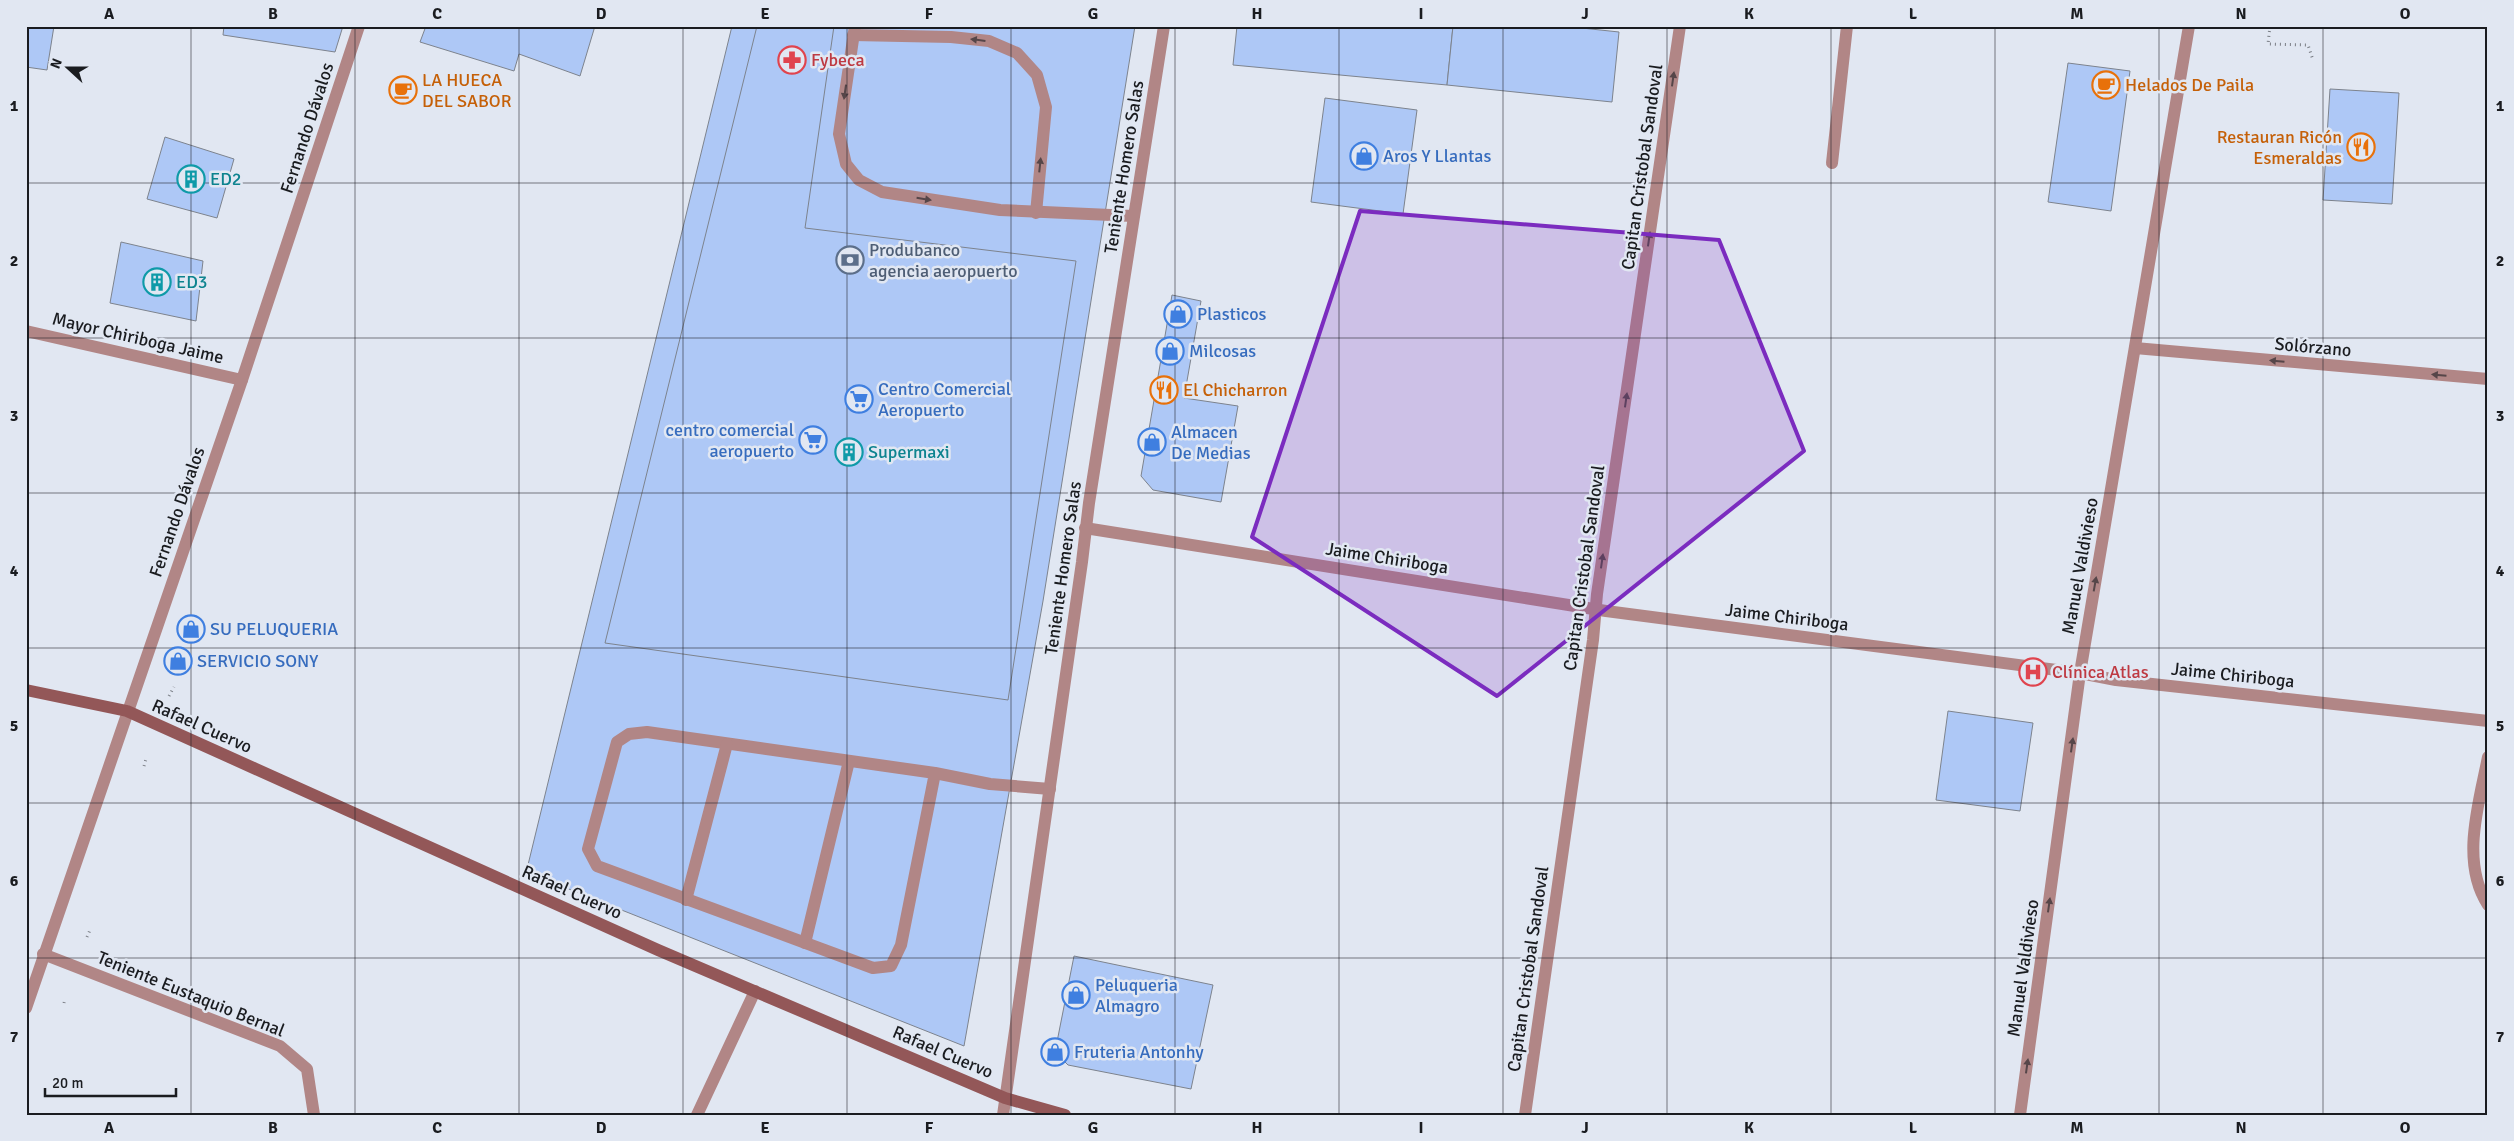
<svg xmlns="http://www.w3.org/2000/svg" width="2514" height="1141" font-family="Signika,sans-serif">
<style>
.building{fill:#aec8f6;stroke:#7d838d}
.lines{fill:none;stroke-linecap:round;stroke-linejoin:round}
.path{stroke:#797d84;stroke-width:3;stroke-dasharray:1 4;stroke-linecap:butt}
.lane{stroke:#b18686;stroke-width:12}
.street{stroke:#b18686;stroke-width:12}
.secondary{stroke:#935758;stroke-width:12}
.oneway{fill:#564649}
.marked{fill:#7b2cbf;fill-opacity:0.2;stroke:#7b2cbf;stroke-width:4;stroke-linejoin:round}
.grid{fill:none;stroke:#1a1c20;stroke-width:1;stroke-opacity:0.55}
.labels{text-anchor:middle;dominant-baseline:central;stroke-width:5;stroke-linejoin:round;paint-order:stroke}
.health-label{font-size:18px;fill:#be3a42;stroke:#e1e7f2;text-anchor:start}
.food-label{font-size:18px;fill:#c56008;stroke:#e1e7f2;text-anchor:start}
.street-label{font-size:18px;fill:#1a1c20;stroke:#e1e7f2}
.shop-label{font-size:18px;fill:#366cbe;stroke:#e1e7f2;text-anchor:start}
.culture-label{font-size:18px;fill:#0d838f;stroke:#e1e7f2;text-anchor:start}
.service-label{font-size:18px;fill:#4e5e75;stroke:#e1e7f2;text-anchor:start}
.neatline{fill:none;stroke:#1a1c20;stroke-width:2}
.grid-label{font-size:16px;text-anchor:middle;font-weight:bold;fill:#1a1c20}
</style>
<rect width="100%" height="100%" fill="#e1e7f2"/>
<g class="building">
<path d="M26 26H54L47 70 26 67Z"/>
<path d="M224 26H343L335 52 223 35Z"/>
<path d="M426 26H595L580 76 519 54 514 71 420 42Z"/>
<path d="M732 26H1135L1043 601 964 1046 541 878 527 869Z"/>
<path d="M757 26H834L805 228 1076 261 1008 700 605 643Z"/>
<path d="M1237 26H1453L1447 85 1233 65Z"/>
<path d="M1453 26H1563L1619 32 1612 102 1447 85Z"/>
<path d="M2068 63 2130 71 2111 211 2048 202Z"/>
<path d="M2330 89 2399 93 2392 204 2323 200Z"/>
<path d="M1325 98 1417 110 1403 214 1311 202Z"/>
<path d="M165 137 234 159 217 218 147 199Z"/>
<path d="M121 242 203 261 196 321 110 303Z"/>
<path d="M1172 295 1201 301 1184 398 1238 406 1221 502 1153 490 1141 476Z"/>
<path d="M1948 711 2033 723 2020 811 1936 800Z"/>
<path d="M1074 956 1213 985 1191 1089 1068 1065 1055 1052Z"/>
</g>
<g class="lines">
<g class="path">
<path d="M2270 26 2268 44 2308 45 2313 60"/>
<path d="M169 696 174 687"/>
<path d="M144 766 146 759"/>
<path d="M87 937 90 930"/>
<path d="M64 1003 65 999"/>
</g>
<g class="lane">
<path d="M855 26 839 134 846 164 859 180 882 192 1000 210 1133 216"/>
<path d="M853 35 951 37 989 41 1017 53 1037 75 1046 107 1036 213"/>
<path d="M1832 163 1847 26"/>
<path d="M2488 757C2479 803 2460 862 2488 905"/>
<path d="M935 773 901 945 891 966 873 968 597 866 588 849 617 742 629 734 647 732 935 773 990 784 1050 789"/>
<path d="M686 900 727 744"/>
<path d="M805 943 849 761"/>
<path d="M697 1115 755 991"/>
</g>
<g class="street">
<path d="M26 331 242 380"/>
<path d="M2135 348 2488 379"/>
<path d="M1085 528 1606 611 2080 673 2116 680 2488 721"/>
<path d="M43 954 280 1046 307 1069 314 1115"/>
<path d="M26 1008 242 380 359 26"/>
<path d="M1003 1115 1082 562 1089 503 1164 26"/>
<path d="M1525 1115 1593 640 1597 594 1680 26"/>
<path d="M2020 1115 2080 673 2189 26"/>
</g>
<path class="secondary" d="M26 690 127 711 658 950 1005 1098 1065 1115"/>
</g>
<defs><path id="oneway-solid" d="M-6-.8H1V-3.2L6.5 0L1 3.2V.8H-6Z" transform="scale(1.25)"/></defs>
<g class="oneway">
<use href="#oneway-solid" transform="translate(978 40) rotate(-173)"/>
<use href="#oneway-solid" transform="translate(1673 79) rotate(-82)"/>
<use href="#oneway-solid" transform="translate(845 92) rotate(98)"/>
<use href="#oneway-solid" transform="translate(1040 165) rotate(-84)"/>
<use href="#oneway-solid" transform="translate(924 199) rotate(9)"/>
<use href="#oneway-solid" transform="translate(1649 239) rotate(-82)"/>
<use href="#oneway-solid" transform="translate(2277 361) rotate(-175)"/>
<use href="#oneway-solid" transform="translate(2439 375) rotate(-175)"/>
<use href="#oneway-solid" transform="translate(1626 400) rotate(-82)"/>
<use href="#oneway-solid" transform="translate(1602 561) rotate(-82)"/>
<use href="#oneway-solid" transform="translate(2095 584) rotate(-80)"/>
<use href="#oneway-solid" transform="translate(2072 745) rotate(-82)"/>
<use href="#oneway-solid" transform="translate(2049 905) rotate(-82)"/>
<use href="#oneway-solid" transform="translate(2027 1066) rotate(-82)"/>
</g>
<path class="marked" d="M1360 211 1719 240 1804 451 1497 696 1252 537Z"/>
<path class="grid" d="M191 26V1115M355 26V1115M519 26V1115M683 26V1115M847 26V1115M1011 26V1115M1175 26V1115M1339 26V1115M1503 26V1115M1667 26V1115M1831 26V1115M1995 26V1115M2159 26V1115M2323 26V1115M26 183H2488M26 338H2488M26 493H2488M26 648H2488M26 803H2488M26 958H2488"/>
<defs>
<g id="pharmacy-ring" transform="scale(1.4375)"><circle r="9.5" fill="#e1e7f2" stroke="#e0444e" stroke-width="1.5"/><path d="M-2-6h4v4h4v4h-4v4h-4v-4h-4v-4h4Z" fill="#e0444e"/></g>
<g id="cafe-ring" transform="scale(1.4375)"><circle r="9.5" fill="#e1e7f2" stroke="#e8710a" stroke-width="1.5"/><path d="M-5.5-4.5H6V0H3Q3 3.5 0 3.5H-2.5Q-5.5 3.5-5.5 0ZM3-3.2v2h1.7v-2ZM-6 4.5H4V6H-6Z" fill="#e8710a"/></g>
<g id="restaurant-ring" transform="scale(1.4375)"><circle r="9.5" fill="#e1e7f2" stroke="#e8710a" stroke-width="1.5"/><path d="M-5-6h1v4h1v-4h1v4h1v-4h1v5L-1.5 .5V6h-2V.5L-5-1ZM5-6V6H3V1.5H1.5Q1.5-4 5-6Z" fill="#e8710a"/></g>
<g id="shop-ring" transform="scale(1.4375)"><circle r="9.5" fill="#e1e7f2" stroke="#3f7fe0" stroke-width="1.5"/><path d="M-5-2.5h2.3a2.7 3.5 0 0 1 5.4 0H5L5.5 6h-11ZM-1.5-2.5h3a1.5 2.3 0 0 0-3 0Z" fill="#3f7fe0"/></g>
<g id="building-ring" transform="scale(1.4375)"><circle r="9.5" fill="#e1e7f2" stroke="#0f9aa8" stroke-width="1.5"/><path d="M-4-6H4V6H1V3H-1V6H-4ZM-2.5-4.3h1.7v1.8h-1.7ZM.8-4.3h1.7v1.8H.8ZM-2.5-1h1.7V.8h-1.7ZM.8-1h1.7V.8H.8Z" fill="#0f9aa8"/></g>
<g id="bank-ring" transform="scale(1.4375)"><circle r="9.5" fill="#e1e7f2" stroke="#5c6f8a" stroke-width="1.5"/><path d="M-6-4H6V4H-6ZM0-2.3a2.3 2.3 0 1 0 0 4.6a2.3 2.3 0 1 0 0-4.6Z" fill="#5c6f8a"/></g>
<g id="supermarket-ring" transform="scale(1.4375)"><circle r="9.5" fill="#e1e7f2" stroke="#3f7fe0" stroke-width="1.5"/><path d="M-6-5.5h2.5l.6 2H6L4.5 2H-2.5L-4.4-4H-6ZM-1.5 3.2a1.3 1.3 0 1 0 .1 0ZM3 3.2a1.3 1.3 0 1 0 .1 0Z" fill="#3f7fe0"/></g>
<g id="hospital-ring" transform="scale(1.4375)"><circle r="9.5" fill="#e1e7f2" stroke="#e0444e" stroke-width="1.5"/><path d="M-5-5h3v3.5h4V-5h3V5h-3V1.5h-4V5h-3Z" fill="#e0444e"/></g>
</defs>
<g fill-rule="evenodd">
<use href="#pharmacy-ring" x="792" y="60"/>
<use href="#cafe-ring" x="2106" y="85"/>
<use href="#cafe-ring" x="403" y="90"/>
<use href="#restaurant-ring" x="2361" y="147"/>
<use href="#shop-ring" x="1364" y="156"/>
<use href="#building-ring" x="191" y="179"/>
<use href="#bank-ring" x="850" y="260"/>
<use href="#building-ring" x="157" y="282"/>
<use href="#shop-ring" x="1178" y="314"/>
<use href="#shop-ring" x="1170" y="351"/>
<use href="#restaurant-ring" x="1164" y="390"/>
<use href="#supermarket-ring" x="859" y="399"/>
<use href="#supermarket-ring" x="813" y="440"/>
<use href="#shop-ring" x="1152" y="442"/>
<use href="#building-ring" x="849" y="452"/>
<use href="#shop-ring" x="191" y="629"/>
<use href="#shop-ring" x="178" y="661"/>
<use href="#hospital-ring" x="2033" y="672"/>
<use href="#shop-ring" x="1076" y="995"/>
<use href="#shop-ring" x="1055" y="1052"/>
</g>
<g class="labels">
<g class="health-label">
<text x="811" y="60">Fybeca</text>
<text x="2052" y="672">Clínica Atlas</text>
</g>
<g class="food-label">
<text x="422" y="80">LA HUECA<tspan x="422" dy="21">DEL SABOR</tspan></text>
<text x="2125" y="85">Helados De Paila</text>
<text x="2342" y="137" text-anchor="end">Restauran Ricón<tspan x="2342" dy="21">Esmeraldas</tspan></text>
<text x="1183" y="390">El Chicharron</text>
</g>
<g class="street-label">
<text transform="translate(307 128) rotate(-72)">Fernando Dávalos</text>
<text transform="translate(1124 167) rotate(-81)">Teniente Homero Salas</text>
<text transform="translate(1642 167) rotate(-82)">Capitan Cristobal Sandoval</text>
<text transform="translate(138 338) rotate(13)">Mayor Chiriboga Jaime</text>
<text transform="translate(2313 347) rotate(5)">Solórzano</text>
<text transform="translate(177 512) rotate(-71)">Fernando Dávalos</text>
<text transform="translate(1387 558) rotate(9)">Jaime Chiriboga</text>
<text transform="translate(2080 566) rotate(-80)">Manuel Valdivieso</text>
<text transform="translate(1063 568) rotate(-82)">Teniente Homero Salas</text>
<text transform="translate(1584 568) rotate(-82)">Capitan Cristobal Sandoval</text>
<text transform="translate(1787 617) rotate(7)">Jaime Chiriboga</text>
<text transform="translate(2233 675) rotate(6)">Jaime Chiriboga</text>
<text transform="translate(202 726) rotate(24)">Rafael Cuervo</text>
<text transform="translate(572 892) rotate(24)">Rafael Cuervo</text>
<text transform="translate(2023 968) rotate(-82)">Manuel Valdivieso</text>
<text transform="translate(1528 969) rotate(-82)">Capitan Cristobal Sandoval</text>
<text transform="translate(191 994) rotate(22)">Teniente Eustaquio Bernal</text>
<text transform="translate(943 1052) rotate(23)">Rafael Cuervo</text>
</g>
<g class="shop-label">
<text x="1383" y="156">Aros Y Llantas</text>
<text x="1197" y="314">Plasticos</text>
<text x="1189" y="351">Milcosas</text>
<text x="878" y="389">Centro Comercial<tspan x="878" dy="21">Aeropuerto</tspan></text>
<text x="794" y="430" text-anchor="end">centro comercial<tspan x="794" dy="21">aeropuerto</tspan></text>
<text x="1171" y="432">Almacen<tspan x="1171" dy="21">De Medias</tspan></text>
<text x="210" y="629">SU PELUQUERIA</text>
<text x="197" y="661">SERVICIO SONY</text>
<text x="1095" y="985">Peluqueria<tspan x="1095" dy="21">Almagro</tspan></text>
<text x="1074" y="1052">Fruteria Antonhy</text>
</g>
<g class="culture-label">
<text x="210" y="179">ED2</text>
<text x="176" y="282">ED3</text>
<text x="868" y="452">Supermaxi</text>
</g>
<g class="service-label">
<text x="869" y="250">Produbanco<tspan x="869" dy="21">agencia aeropuerto</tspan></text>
</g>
</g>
<rect width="2514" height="1141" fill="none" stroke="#e1e7f2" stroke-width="55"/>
<g transform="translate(68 68) rotate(291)" stroke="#e1e7f2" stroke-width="4" paint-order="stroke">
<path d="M0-4L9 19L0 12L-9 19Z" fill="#1a1c20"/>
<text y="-8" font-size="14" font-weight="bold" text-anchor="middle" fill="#1a1c20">N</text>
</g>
<path d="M45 1088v8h131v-8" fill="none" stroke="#1a1c20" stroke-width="2.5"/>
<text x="52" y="1088" font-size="15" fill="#1a1c20" stroke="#e1e7f2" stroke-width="4" paint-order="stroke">20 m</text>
<rect x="28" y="28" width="2458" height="1086" class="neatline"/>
<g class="grid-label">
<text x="109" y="19">A</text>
<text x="273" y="19">B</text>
<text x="437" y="19">C</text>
<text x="601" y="19">D</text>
<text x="765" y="19">E</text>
<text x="929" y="19">F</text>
<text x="1093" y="19">G</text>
<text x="1257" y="19">H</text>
<text x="1421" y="19">I</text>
<text x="1585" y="19">J</text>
<text x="1749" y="19">K</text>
<text x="1913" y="19">L</text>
<text x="2077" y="19">M</text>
<text x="2241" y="19">N</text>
<text x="2405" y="19">O</text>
<text x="14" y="111">1</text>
<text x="2500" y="111">1</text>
<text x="14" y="266">2</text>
<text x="2500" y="266">2</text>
<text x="14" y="421">3</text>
<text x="2500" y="421">3</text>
<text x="14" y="576">4</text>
<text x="2500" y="576">4</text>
<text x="14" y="731">5</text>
<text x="2500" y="731">5</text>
<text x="14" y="886">6</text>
<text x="2500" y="886">6</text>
<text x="14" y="1042">7</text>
<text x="2500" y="1042">7</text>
<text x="109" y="1133">A</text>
<text x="273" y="1133">B</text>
<text x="437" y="1133">C</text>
<text x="601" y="1133">D</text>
<text x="765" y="1133">E</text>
<text x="929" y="1133">F</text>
<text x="1093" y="1133">G</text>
<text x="1257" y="1133">H</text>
<text x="1421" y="1133">I</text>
<text x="1585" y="1133">J</text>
<text x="1749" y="1133">K</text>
<text x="1913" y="1133">L</text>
<text x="2077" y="1133">M</text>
<text x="2241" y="1133">N</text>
<text x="2405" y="1133">O</text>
</g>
</svg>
